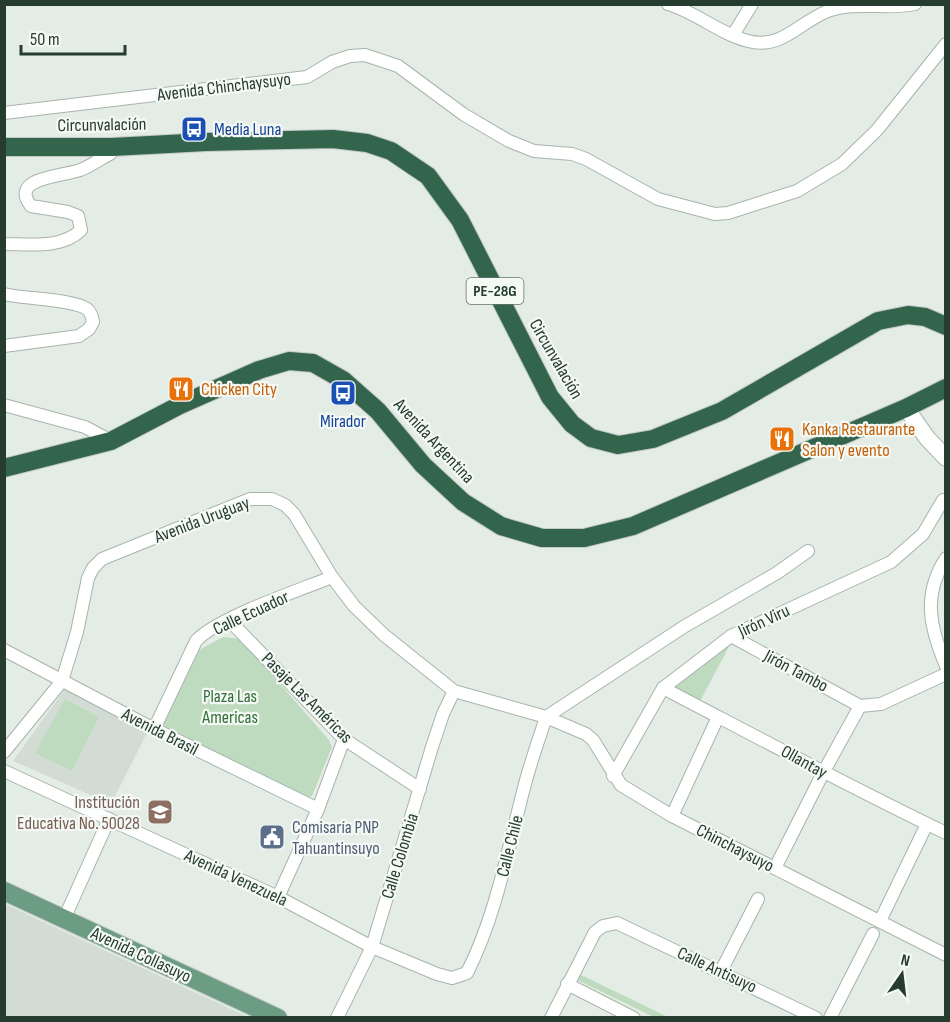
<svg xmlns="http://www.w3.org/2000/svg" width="950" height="1022" font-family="'Sofia Sans Condensed',sans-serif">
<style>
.built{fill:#d2dcd4}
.green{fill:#bfdbbf}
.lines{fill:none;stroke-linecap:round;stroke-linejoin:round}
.street-casing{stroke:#a7b4ab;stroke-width:14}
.secondary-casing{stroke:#a6b9ad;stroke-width:18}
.primary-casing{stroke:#c2c8c5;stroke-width:20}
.highway-casing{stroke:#c2c8c5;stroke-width:20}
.street{stroke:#fff;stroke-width:12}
.secondary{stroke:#fff;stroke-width:16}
.primary{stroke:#6c9d83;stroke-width:18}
.highway{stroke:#33654d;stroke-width:18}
.labels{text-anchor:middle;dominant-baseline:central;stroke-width:4.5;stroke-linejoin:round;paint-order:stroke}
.shield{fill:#f4f9f5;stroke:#63756a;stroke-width:1.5}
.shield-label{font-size:16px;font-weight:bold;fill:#253c2f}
.street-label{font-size:18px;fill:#253c2f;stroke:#f4f9f5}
.transit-label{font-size:18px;fill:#164399;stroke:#f4f9f5;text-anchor:start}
.food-label{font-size:18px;fill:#c56008;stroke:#f4f9f5;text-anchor:start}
.park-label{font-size:18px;fill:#336f39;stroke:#f4f9f5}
.education-label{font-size:18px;fill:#785e54;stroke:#f4f9f5;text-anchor:end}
.service-label{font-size:18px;fill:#4e5e75;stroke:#f4f9f5;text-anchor:start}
</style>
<rect width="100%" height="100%" fill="#e4ece6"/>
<g class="built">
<path d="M65 689 147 733 111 804 13 761Z"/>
<path d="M5 904 248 1017H5Z"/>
</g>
<g class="green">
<path d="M223 637 241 639 329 740 332 747 312 796 303 800 165 733 163 718 199 650Z"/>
<path d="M732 641 699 703 674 688V684Z"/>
<path d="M65 699 99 717 72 771 35 753Z"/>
<path d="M577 973 668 1017H654L575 979Z"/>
</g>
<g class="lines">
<g class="street-casing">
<g id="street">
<path d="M668 4C696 12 720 34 748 41 782 50 799 22 828 11 856 1 886 10 915 4"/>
<path d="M733 35 752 4"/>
<path d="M4 113 307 77 332 62 350 56 365 55 398 66 463 114 509 141 534 151 572 154 586 159 658 199 715 214 728 213 797 191 842 164 877 130 946 44"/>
<path d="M4 244C30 244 62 249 81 230L78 216 68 212 31 206C8 177 65 176 80 170 91 166 100 159 110 154L112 147"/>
<path d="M4 294C24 299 74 299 87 309 91 312 92 317 93 322L89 329 79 336 4 346"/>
<path d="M4 405 85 427 111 441"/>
<path d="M946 558C922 595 930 628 946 666"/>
<path d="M229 620 344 739 420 789"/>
<path d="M731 636 860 706"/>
<path d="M4 650 154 729 318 809"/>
<path d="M663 688C757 737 850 787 946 833"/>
<path d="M546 717 685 626 777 573 808 551"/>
<path d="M154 729 196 641C216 618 300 590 332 577"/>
<path d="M4 752 62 681 77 632 88 578 93 568 102 559 250 499H272L285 505 294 514 332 577 354 606 384 635 454 691 546 717 586 734 593 740 621 785 672 816 946 955"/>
<path d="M4 771 278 897 372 947 437 974 452 978 467 973C497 913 508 848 525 784 531 761 539 739 546 717"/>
<path d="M613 776 663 688 731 636 891 562 923 534 943 500"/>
<path d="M672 816 718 717"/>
<path d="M775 868 823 773 860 706 881 704 946 674"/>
<path d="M278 897 318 809 344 739"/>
<path d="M64 919 109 819"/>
<path d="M880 921 927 824"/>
<path d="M721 971 758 899"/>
<path d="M567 984 634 1018"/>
<path d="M337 1018 372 947 432 747 443 714 454 691"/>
<path d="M551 1018 595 932 603 926 617 923 816 1018"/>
<path d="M830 1018 873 934"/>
</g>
</g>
<g class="secondary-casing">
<path id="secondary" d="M906 408 927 438 946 458"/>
</g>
<g class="primary-casing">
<path id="primary" d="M4 891 278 1018"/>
</g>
<g class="highway-casing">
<g id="highway">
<path d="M4 147H112L206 142 333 139 367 143 391 151 428 176 460 220 550 397 572 424 591 438 618 445 653 439 722 411 878 321 908 315 925 317 946 326"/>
<path d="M4 468 111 441 180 405 259 370 289 361 313 363 343 380 378 411 423 465 463 502 501 526 542 538H584L633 526 906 408 946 388"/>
</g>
</g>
<use href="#street" class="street"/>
<use href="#secondary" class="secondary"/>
<use href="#primary" class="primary"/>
<use href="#highway" class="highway"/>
</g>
<defs>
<g id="bus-square" transform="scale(1.35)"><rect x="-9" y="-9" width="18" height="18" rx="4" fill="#1a4fb4" stroke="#f4f9f5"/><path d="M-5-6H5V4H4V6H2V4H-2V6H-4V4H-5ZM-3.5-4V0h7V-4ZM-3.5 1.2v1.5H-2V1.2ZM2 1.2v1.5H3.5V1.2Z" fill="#fff"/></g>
<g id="restaurant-square" transform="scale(1.35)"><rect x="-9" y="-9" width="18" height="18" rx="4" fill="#e8710a" stroke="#f4f9f5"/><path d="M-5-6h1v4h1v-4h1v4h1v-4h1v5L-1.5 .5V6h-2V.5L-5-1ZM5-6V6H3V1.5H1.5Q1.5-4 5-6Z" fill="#fff"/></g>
<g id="school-square" transform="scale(1.35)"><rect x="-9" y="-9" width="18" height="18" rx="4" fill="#8d6e63" stroke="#f4f9f5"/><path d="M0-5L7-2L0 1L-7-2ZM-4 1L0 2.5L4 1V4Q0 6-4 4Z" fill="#fff"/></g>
<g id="civic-square" transform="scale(1.35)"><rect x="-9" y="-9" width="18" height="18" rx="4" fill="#5c6f8a" stroke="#f4f9f5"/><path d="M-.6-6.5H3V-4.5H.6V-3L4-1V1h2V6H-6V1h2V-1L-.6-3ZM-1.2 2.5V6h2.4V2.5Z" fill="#fff"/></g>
</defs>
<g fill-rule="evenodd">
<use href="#bus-square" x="194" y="129"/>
<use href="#restaurant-square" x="181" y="389"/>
<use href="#bus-square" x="343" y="393"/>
<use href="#restaurant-square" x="782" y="439"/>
<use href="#school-square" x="160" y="812"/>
<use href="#civic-square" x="272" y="837"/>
</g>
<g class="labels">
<rect class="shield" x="466.5" y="278" width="57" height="26" rx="4.5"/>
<g class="shield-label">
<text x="495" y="291">PE-28G</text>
</g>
<g class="street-label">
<text transform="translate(224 87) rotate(-7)">Avenida Chinchaysuyo</text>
<text transform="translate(102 125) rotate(-1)">Circunvalación</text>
<text transform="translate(556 359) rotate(60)">Circunvalación</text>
<text transform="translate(434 441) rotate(47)">Avenida Argentina</text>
<text transform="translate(202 520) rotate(-21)">Avenida Uruguay</text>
<text transform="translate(251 613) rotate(-25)">Calle Ecuador</text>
<text transform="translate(764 621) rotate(-25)">Jirón Viru</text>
<text transform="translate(796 671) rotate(28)">Jirón Tambo</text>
<text transform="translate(307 698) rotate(45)">Pasaje Las Américas</text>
<text transform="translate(160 732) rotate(27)">Avenida Brasil</text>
<text transform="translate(804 762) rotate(29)">Ollantay</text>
<text transform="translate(510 846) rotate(-76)">Calle Chile</text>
<text transform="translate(735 848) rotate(27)">Chinchaysuyo</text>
<text transform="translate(400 856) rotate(-73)">Calle Colombia</text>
<text transform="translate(236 878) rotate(25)">Avenida Venezuela</text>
<text transform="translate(141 955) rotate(25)">Avenida Collasuyo</text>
<text transform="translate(717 970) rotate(25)">Calle Antisuyo</text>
</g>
<g class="transit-label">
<text x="214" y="129">Media Luna</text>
<text x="343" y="421" text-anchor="middle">Mirador</text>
</g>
<g class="food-label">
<text x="201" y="389">Chicken City</text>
<text x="802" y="429">Kanka Restaurante<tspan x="802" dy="21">Salon y evento</tspan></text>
</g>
<g class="park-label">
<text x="230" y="696">Plaza Las<tspan x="230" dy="21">Americas</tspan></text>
</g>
<g class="education-label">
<text x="140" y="802">Institución<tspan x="140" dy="21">Educativa No. 50028</tspan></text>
</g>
<g class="service-label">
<text x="292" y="827">Comisaría PNP<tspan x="292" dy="21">Tahuantinsuyo</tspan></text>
</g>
</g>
<rect width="950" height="1022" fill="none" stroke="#253c2f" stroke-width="12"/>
<g transform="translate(902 974) rotate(14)" stroke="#f4f9f5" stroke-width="4.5" paint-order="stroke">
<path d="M0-4.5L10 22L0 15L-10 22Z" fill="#253c2f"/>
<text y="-9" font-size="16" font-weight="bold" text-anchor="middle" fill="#253c2f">N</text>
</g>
<path d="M21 45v9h104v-9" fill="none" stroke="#253c2f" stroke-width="3"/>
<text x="30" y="45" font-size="18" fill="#253c2f" stroke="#f4f9f5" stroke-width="4.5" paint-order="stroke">50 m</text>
</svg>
